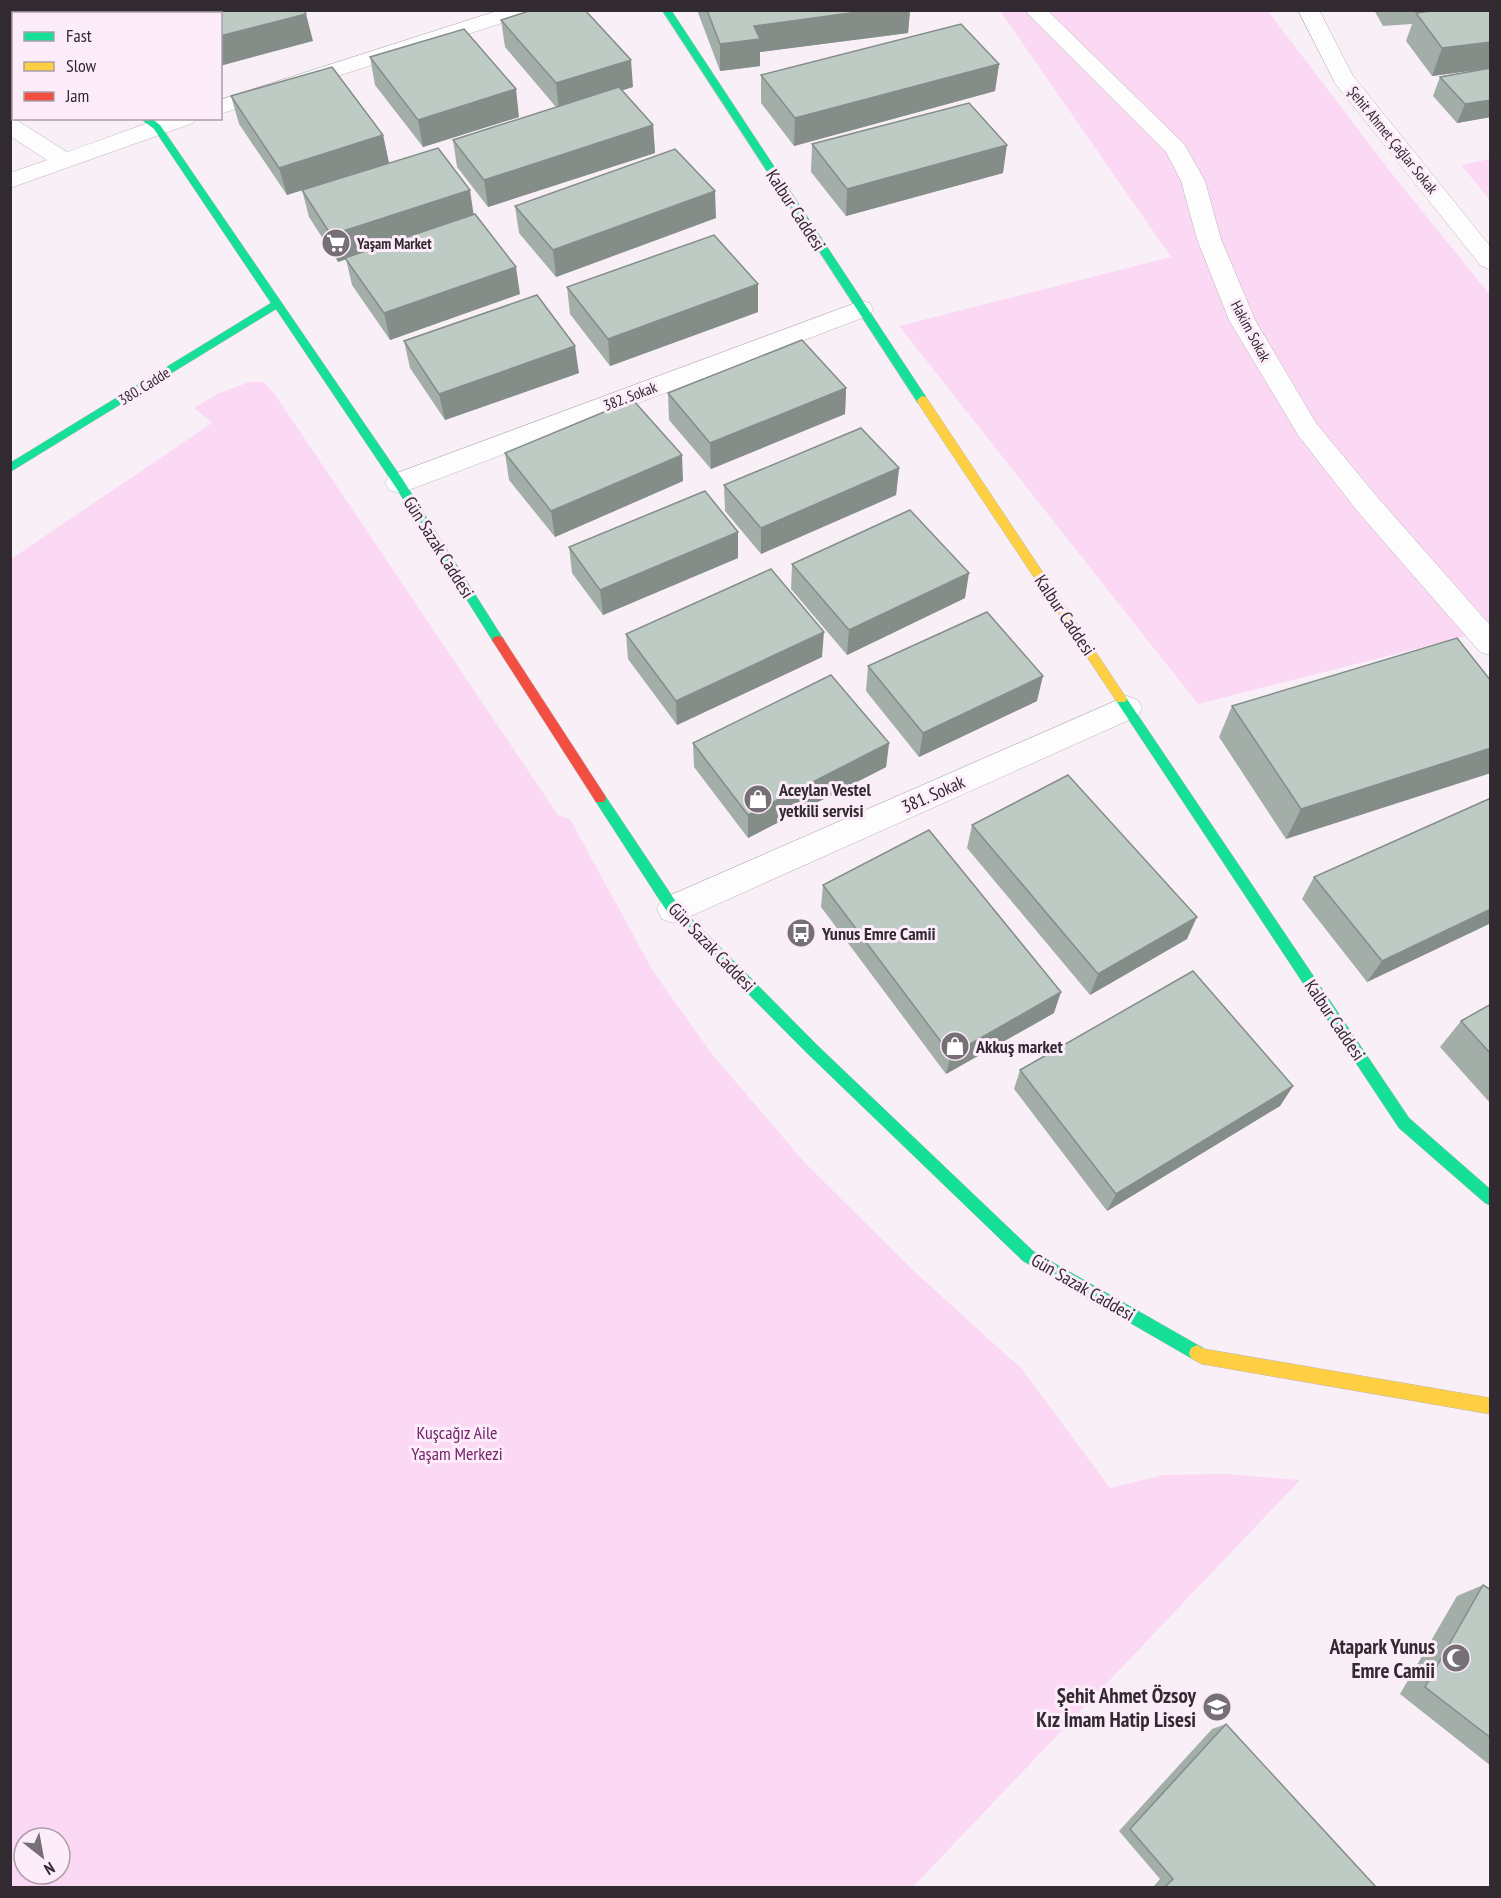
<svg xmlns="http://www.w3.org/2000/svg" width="1501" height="1898" font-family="'PT Sans Narrow',sans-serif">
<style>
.green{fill:#fbd9f5;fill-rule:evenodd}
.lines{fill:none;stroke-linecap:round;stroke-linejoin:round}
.street-casing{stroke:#bab2b8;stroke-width:1}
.fast-casing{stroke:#bab2b8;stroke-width:1}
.slow-casing{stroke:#bab2b8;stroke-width:1}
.jam-casing{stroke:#bab2b8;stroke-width:1}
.street{fill:#fefdfe;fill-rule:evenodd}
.fast{fill:#16e098;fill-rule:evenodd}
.slow{fill:#ffcf43;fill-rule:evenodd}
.jam{fill:#f24e42;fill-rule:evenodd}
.wall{fill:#a3aea9}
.shaded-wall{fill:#858d89}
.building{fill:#becac4;stroke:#858d89;stroke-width:1.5}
.labels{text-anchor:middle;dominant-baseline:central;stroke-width:6;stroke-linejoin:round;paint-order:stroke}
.far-street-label{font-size:15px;fill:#312a30;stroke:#fdecf9}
.far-poi-label{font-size:15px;font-weight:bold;fill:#312a30;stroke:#fdecf9;text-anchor:start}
.street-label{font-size:18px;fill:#312a30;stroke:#fdecf9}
.poi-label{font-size:18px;font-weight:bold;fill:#312a30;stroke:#fdecf9;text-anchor:start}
.park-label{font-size:18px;fill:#73246a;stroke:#fdecf9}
.near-poi-label{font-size:21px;font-weight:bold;fill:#312a30;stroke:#fdecf9;text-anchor:end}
</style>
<rect width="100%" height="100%" fill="#f9f0f7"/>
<g class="green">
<path d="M1000 11H1268L1389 170 1490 295V630L1198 704 899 326 1171 257Z"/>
<path d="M1490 159V200L1461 165Z"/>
<path d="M249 382H264L274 393 558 815 570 819 653 971 712 1054 805 1163 916 1273 1022 1369 1110 1488 1164 1475 1227 1474 1300 1480 913 1887H11V559L212 423 194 408 217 394ZM24 1838H60V1874H24Z"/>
</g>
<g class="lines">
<g class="street-casing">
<g id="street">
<path d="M500 10H533L530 14 220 114V100Z"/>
<path d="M1024 10H1047L1184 144 1205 181 1221 239 1255 320 1316 423 1378 498 1490 625V655L1480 652 1358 512 1298 435 1229 320 1197 239 1181 181 1166 152Z"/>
<path d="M1298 10H1319L1353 76 1490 246V269L1481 266 1335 83Z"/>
<path d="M162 118H196L193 123 10 188V173L47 160 10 136V119L18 121 67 152Z"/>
<path d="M861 301 870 303 873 309 870 315 409 490 399 493 389 490 385 483 389 476Z"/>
<path d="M1127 696 1138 700 1142 708 1138 716 684 919 673 923 662 919 657 909 662 899Z"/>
</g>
</g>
<g class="fast-casing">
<g id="fast">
<path d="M662 10H671L926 397V403H918Z"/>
<path d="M10 25H14V32L10 31Z"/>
<path d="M140 118H151L160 125 403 480 502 637 504 640 502 643H494L395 486 276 309 10 472V463L271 303 154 129Z"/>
<path d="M1121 694 1125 696 1409 1118 1490 1189V1205L1485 1203 1399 1128 1117 702 1115 699 1117 696Z"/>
<path d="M600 793 604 794 678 905 818 1046 1033 1251 1203 1348 1205 1353 1203 1358 1197 1361 1191 1358 1023 1261 808 1054 668 913 596 802 594 798 596 794Z"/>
</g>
</g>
<g class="slow-casing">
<g id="slow">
<path d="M922 396 926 397 1125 696 1127 699 1125 702H1117L918 403 917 400Z"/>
<path d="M1197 1345 1204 1349 1490 1398V1414L1202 1364 1191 1358 1189 1353 1191 1348Z"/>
</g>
</g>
<g class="jam-casing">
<path id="jam" d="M498 636 502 637 604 794 606 798 604 802H596L494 643 492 640 494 637Z"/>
</g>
<use href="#street" class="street"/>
<use href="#fast" class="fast"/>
<use href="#slow" class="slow"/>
<use href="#jam" class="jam"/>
</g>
<g class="wall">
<path d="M697 10H910L908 33 760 52V66L720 71Z"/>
<path d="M1374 10H1491V117L1457 123 1433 96 1440 77 1485 69 1432 76 1406 41 1412 24 1383 26Z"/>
<path d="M501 20 633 87 622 90 653 125 655 153 488 207 457 167 453 140 556 107 505 47Z"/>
<path d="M370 57 519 117 423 147 375 85Z"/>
<path d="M999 64 995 91 794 146 761 103V75Z"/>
<path d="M231 96 383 135 389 163 474 214 520 294 390 340 352 285 346 259 338 262 309 217 302 190 287 195 239 124Z"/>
<path d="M812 144 1003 173 846 216 811 172Z"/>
<path d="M515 206 716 218 556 277 519 233Z"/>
<path d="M758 284V312L610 366 570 314 567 287Z"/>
<path d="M404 341 579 373 445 420 410 368Z"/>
<path d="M846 388 845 414 711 469 669 420 668 393Z"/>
<path d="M505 453 683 481 555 537 509 480Z"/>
<path d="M899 468 896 495 761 554 725 511 724 485Z"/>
<path d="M569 547 738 558 603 615 572 573Z"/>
<path d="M792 564 965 598 847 655 791 589Z"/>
<path d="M626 634 822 657 677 725 628 659Z"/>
<path d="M868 666 1037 701 919 757 866 691Z"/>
<path d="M1491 681 1286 839 1219 737 1232 706Z"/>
<path d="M693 743H889L886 767 748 838 694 767Z"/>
<path d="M972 825 1187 939 1090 995 967 848Z"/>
<path d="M1314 877 1491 923 1367 982 1302 899Z"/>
<path d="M823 885 1054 1013 946 1074 821 907Z"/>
<path d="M1491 1004V1104L1440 1047 1461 1021Z"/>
<path d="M1020 1070 1293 1086 1280 1106 1107 1211 1014 1089Z"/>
<path d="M1483 1585 1491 1590V1766L1400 1694 1457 1596Z"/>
<path d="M1226 1724 1376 1887H1153L1160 1879 1119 1831 1212 1729Z"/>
</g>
<g class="shaded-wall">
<path d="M872 10H910L908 33 760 52V66L720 71V44L754 26Z"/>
<path d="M306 14 313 41 220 66V36Z"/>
<path d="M1491 42V68L1432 76 1442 48Z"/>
<path d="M631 60 633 87 559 110 556 83Z"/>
<path d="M999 64 995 91 794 146 795 118Z"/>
<path d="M516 89 519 117 423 147 418 120Z"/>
<path d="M1491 100V117L1457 123 1465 104Z"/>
<path d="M653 125 655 153 488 207 484 180Z"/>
<path d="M383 135 389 163 287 195 279 168Z"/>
<path d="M1007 145 1003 173 846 216 847 189Z"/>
<path d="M470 190 474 217 338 262 331 235Z"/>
<path d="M715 191 716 218 556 277 553 250Z"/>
<path d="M516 267 520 294 390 340 384 313Z"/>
<path d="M758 284V312L610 366 608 339Z"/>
<path d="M575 346 579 373 445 420 439 394Z"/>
<path d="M846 388 845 414 711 469 710 443Z"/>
<path d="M682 455 683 481 555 537 551 511Z"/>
<path d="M899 468 896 495 761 554V528Z"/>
<path d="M738 532V558L603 615 600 590Z"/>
<path d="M969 573 965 598 847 655 849 630Z"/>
<path d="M824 632 822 657 677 725 676 701Z"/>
<path d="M1043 676 1037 701 919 757 923 733Z"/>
<path d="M889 743 886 767 748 838V815Z"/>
<path d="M1491 748V773L1286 839 1301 809Z"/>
<path d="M1491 909V923L1367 982 1382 961Z"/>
<path d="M1197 917 1187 939 1090 995 1098 974Z"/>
<path d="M1061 992 1054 1013 946 1074 951 1055Z"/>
<path d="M1293 1086 1280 1106 1107 1211 1116 1194Z"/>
</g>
<g class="building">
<path d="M179 10H304L306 14 220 36V14H181Z"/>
<path d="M532 10H585L631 60 556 83 501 20Z"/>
<path d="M707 10H872L754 26 760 39 720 44Z"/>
<path d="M1438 10H1491V42L1442 48 1416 13Z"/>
<path d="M961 24 999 64 795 118 761 75Z"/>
<path d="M464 29 516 89 418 120 370 57Z"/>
<path d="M332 67 383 135 279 168 231 96Z"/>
<path d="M1491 68V100L1465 104 1440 77Z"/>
<path d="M619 87 653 125 484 180 453 140Z"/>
<path d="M969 103 1007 145 847 189 812 144Z"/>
<path d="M438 148 470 190 331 235 302 190Z"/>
<path d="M675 149 715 191 553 250 515 206Z"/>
<path d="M475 214 516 267 384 313 345 258Z"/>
<path d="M714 235 758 284 608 339 567 287Z"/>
<path d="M537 295 575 346 439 394 404 341Z"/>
<path d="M802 340 846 388 710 443 668 393Z"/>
<path d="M633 400 682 455 551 511 505 453Z"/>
<path d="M861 428 899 468 761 528 724 485Z"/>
<path d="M705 491 738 532 600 590 569 547Z"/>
<path d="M910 510 969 573 849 630 792 564Z"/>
<path d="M771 569 824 632 676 701 626 634Z"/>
<path d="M987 612 1043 676 923 733 868 666Z"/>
<path d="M1457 638 1491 681V748L1301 809 1232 706Z"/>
<path d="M831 675 889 743 748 815 693 743Z"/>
<path d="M1068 775 1197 917 1098 974 972 825Z"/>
<path d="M1491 798V909L1382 961 1314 877Z"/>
<path d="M929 830 1061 992 951 1055 823 885Z"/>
<path d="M1193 971 1293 1086 1116 1194 1020 1070Z"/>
<path d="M1491 1004V1054L1461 1021Z"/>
<path d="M1483 1585 1491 1590V1738L1425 1687Z"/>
<path d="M1226 1724 1376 1887H1165L1173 1879 1130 1829Z"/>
</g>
<defs>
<g id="supermarket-disc" transform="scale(1.5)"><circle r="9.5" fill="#776f76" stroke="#fdecf9"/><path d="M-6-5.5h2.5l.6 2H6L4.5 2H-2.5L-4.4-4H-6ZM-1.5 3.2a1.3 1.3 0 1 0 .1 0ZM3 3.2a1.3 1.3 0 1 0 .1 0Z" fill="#fff"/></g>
<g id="shop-disc" transform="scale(1.5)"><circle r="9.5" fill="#776f76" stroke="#fdecf9"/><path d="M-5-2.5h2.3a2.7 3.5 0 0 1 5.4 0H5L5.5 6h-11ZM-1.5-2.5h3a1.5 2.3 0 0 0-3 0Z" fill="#fff"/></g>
<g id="bus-disc" transform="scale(1.5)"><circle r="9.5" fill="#776f76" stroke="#fdecf9"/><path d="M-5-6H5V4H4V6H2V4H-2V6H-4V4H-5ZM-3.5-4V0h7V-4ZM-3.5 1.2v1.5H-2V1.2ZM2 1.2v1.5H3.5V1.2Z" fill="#fff"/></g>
<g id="mosque-disc" transform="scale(1.5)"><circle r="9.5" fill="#776f76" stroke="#fdecf9"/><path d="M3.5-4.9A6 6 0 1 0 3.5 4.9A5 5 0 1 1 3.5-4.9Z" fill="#fff"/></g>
<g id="school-disc" transform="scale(1.5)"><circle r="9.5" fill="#776f76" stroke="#fdecf9"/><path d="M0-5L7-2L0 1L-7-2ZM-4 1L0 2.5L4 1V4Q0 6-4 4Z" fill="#fff"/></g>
</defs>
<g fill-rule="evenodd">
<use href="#supermarket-disc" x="336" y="243"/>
<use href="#shop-disc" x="758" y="799"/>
<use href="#bus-disc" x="801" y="933"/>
<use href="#shop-disc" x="955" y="1046"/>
<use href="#mosque-disc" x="1456" y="1658"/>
<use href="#school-disc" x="1217" y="1707"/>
</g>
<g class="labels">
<g class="far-street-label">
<text transform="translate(1393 140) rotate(51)">Şehit Ahmet Çağlar Sokak</text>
<text transform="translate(1251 331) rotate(62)">Hakim Sokak</text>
<text transform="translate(144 386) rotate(-32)">380. Cadde</text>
<text transform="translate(630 396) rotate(-21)">382. Sokak</text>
</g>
<g class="far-poi-label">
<text x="357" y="243">Yaşam Market</text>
</g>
<g class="street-label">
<text transform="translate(796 210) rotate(57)">Kalbur Caddesi</text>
<text transform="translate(439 547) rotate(58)">Gün Sazak Caddesi</text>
<text transform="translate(1065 615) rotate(56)">Kalbur Caddesi</text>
<text transform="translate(933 794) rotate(-24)">381. Sokak</text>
<text transform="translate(712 947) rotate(46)">Gün Sazak Caddesi</text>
<text transform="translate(1335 1020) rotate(56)">Kalbur Caddesi</text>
<text transform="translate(1083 1287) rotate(30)">Gün Sazak Caddesi</text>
</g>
<g class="poi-label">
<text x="779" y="789">Aceylan Vestel<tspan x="779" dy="21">yetkili servisi</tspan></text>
<text x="822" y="933">Yunus Emre Camii</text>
<text x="976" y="1046">Akkuş market</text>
</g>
<g class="park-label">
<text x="457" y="1432">Kuşcağız Aile<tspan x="457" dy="21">Yaşam Merkezi</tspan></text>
</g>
<g class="near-poi-label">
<text x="1435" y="1646">Atapark Yunus<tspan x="1435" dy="24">Emre Camii</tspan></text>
<text x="1196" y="1695">Şehit Ahmet Özsoy<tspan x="1196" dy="24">Kız İmam Hatip Lisesi</tspan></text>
</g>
</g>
<rect width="1501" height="1898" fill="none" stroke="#312a30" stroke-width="24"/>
<rect x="12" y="12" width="210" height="108" fill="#fdecf9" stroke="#ab9ea9" stroke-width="1.5"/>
<rect x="24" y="32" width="30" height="9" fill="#16e098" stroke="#ab9ea9" stroke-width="1.5"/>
<text x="66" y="42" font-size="18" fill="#312a30">Fast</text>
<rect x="24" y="62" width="30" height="9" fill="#ffcf43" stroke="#ab9ea9" stroke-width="1.5"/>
<text x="66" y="72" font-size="18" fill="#312a30">Slow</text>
<rect x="24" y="92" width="30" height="9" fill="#f24e42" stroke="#ab9ea9" stroke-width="1.5"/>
<text x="66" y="102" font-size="18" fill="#312a30">Jam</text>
<g transform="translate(42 1856) rotate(149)"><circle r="28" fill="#fdecf9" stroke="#ab9ea9" stroke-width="1.5"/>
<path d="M0-4.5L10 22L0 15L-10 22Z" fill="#776f76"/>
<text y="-9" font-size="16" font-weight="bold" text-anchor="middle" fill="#312a30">N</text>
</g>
</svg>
